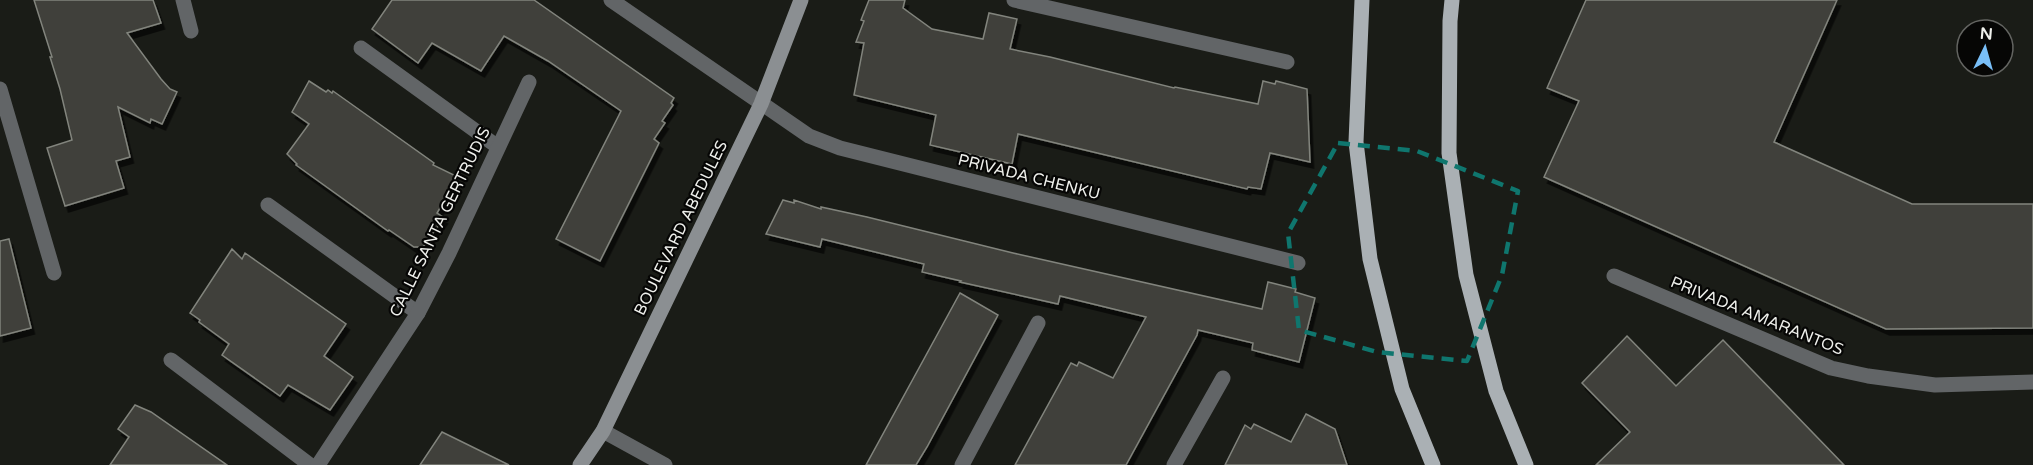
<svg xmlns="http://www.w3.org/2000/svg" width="2033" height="465" font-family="'Varela Round',sans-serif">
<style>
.building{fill:#3f403a;stroke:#82847d;stroke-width:1.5;filter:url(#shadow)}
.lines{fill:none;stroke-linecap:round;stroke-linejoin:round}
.street{stroke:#626567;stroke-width:15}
.secondary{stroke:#8b8f92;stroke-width:15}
.primary{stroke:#aab0b4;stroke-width:15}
.marked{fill:none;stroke:#0f766e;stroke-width:4.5;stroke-dasharray:12 8;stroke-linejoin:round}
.labels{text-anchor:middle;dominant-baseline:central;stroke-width:4.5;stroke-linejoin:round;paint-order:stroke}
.street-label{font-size:16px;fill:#eff0ec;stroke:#060605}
</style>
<defs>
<filter id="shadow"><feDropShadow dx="3.5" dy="6" stdDeviation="0" flood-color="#0009"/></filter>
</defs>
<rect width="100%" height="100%" fill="#1a1c17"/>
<g class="building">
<path d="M34 0H153L161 23 127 33 161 79 170 89 177 92 162 124 151 119 150 123 118 107 130 157 116 161 124 188 65 206 47 148 72 140 60 89 50 57H52Z"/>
<path d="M392 0H534L674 98 671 103 673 105 662 121 665 123 654 139 659 143 600 261 556 239 621 111 548 61 504 36 481 71 432 43 418 63 372 29Z"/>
<path d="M869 0H905L903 8 932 29 983 39 989 13 1017 19 1010 49 1050 57 1174 88 1175 87 1258 104 1263 81 1275 84 1276 81 1307 89 1310 162 1270 153 1261 189 1248 187 1247 189 1018 134 1012 164 930 145 936 115 854 95 864 43 856 42 864 21 861 20Z"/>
<path d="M1586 0H1837L1774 142 1912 204H2033V328L1886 329 1544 177 1579 101 1547 88Z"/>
<path d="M309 81 326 92 328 90 332 93 333 91 434 163 433 165 458 177 437 213 444 218 423 247H414L389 230 388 231 296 165 297 164 287 154 309 124 292 112Z"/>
<path d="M783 200 794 203V200L821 209V207L867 217 1013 253 1262 309 1268 282 1296 289 1295 292 1315 298 1299 362 1252 350 1253 343 1198 330 1197 335 1126 465H1015L1071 363 1077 366 1079 362 1113 378 1146 317 1060 296 1058 304 960 282 961 281 922 272 924 264 822 239 820 247 766 234Z"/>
<path d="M9 239 31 328 0 336V241Z"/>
<path d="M232 249 242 259 245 253 346 324 324 356 353 377 330 410 288 385 280 396 222 355 229 344 199 322 200 320 190 313Z"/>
<path d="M960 293 998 315 927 447 916 465H866Z"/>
<path d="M1627 336 1676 386 1723 340 1844 465H1596L1630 432 1582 383Z"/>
<path d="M135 405 151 412 227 465H110L129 437 118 429Z"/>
<path d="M1306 414 1335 429 1347 465H1225L1245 425 1251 429 1254 424 1291 442Z"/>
<path d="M442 432 509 465H420Z"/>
</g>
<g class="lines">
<g class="street">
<path d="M183 0 191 31"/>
<path d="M611 0 809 136 840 148 1298 263"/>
<path d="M1014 0 1287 62"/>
<path d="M361 48 498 147"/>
<path d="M0 89 54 273"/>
<path d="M268 205 418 313"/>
<path d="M1614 276 1831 368 1868 376 1935 385 2033 382"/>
<path d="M171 360 310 465"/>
<path d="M603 431 665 465"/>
<path d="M318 465 418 313 449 253 529 82"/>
<path d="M962 465 1038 323"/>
<path d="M1174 465 1223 378"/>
</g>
<path class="secondary" d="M580 465 603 431 761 104 801 0"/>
<g class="primary">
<path d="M1362 0 1356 142 1370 259 1402 389 1433 465"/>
<path d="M1452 0 1450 21 1449 153 1466 275 1496 391 1526 465"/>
</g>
</g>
<path class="marked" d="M1338 143 1417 151 1518 191 1502 275 1467 361 1377 352 1299 330 1288 233Z"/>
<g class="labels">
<g class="street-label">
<text transform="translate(1029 177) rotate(14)">PRIVADA CHENKU</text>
<text transform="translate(440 222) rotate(-64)">CALLE SANTA GERTRUDIS</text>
<text transform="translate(681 228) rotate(-64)">BOULEVARD ABEDULES</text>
<text transform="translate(1757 316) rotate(22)">PRIVADA AMARANTOS</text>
</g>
</g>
<g transform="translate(1985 48) rotate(5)"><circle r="28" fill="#060605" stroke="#636461" stroke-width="1.5"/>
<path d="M0-4.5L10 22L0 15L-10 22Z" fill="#79bff8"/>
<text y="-9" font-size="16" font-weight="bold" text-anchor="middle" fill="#eff0ec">N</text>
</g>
</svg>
